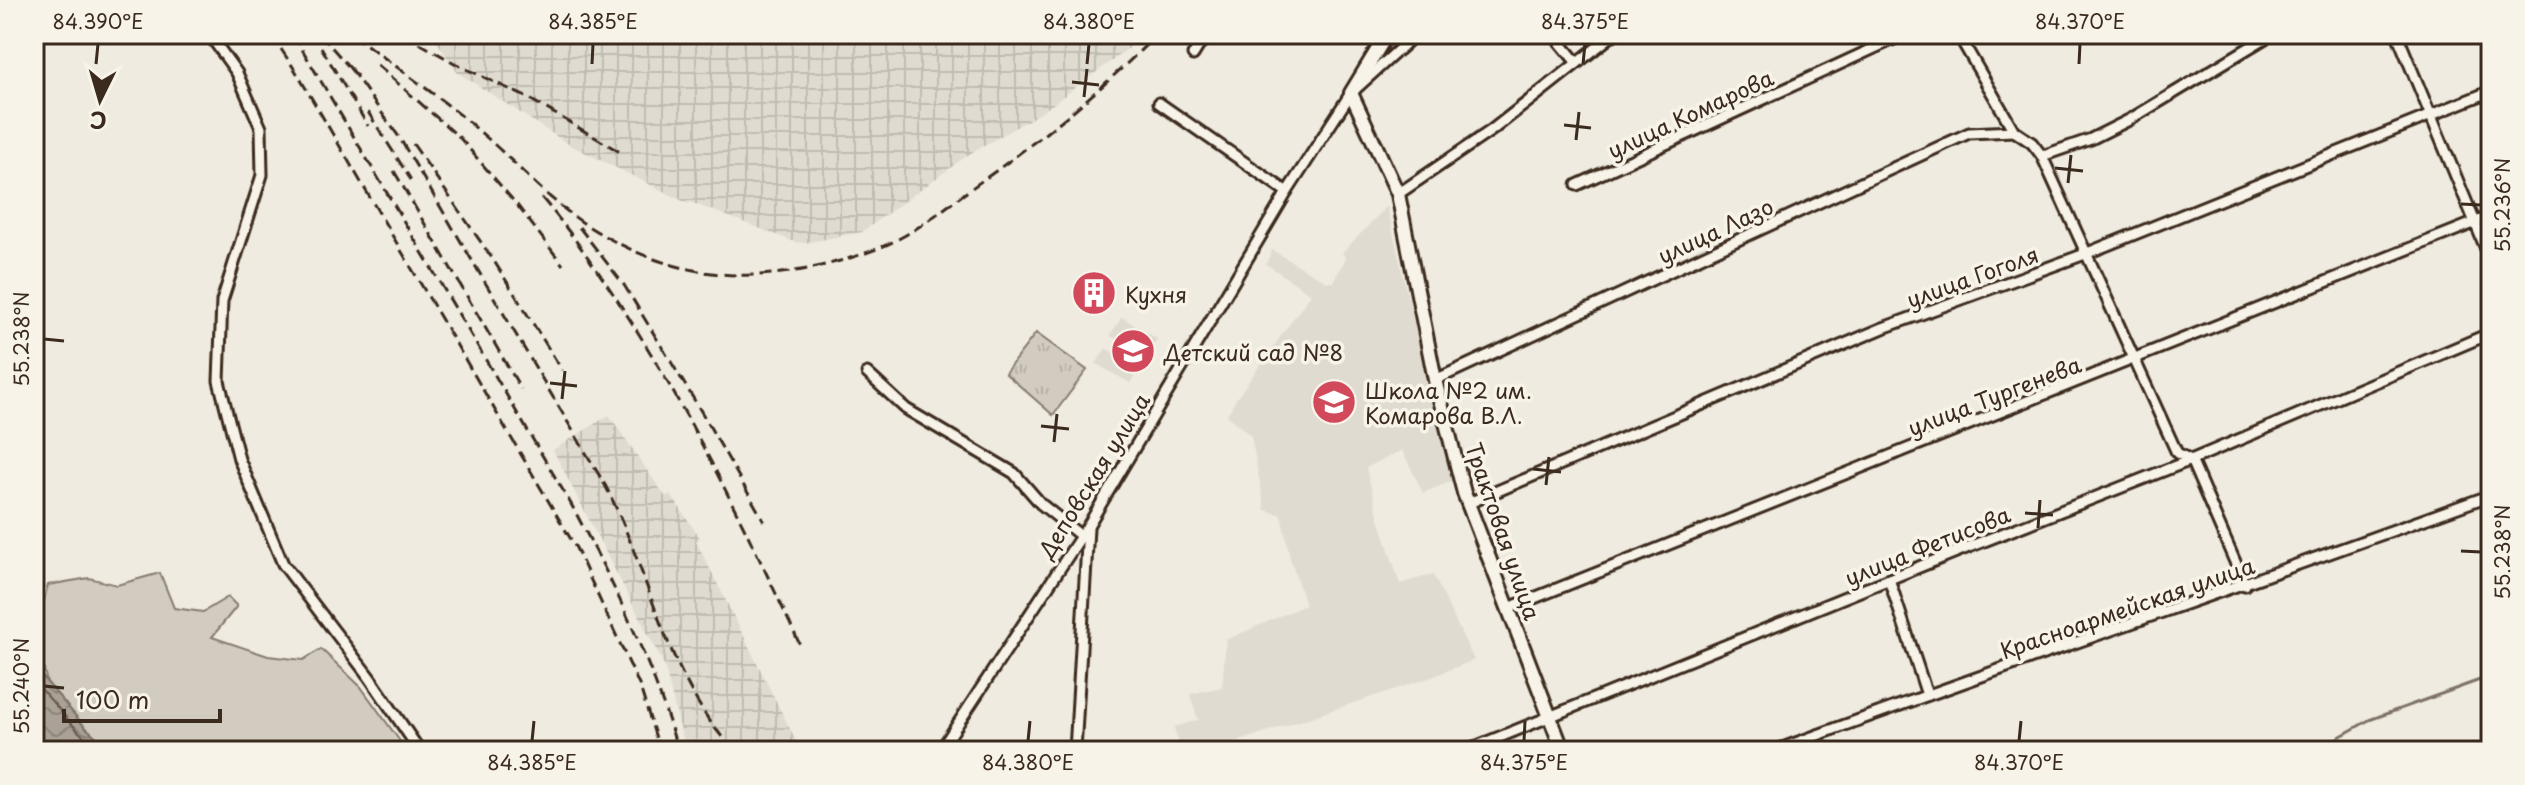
<svg xmlns="http://www.w3.org/2000/svg" width="2525" height="785" font-family="'Playpen Sans',sans-serif">
<style>
.built{fill:#e0dbd0}
.industrial{fill:url(#industrial-grid)}
.grass{fill:#d1cbc0;stroke:#867a6f;stroke-width:2}
.park{fill:url(#park-tufts);stroke:#867a6f;stroke-width:2}
.water{fill:url(#water-waves);stroke:#7e7266;stroke-width:2}
.lines{fill:none;stroke-linecap:round;stroke-linejoin:round}
.shore{stroke:#675a4e;stroke-width:2}
.stream{stroke:#7e7266;stroke-width:3}
.minor-casing{stroke:#3b2a1e;stroke-width:15}
.tertiary-casing{stroke:#3b2a1e;stroke-width:18}
.minor{stroke:#f7f3e8;stroke-width:9}
.tertiary{stroke:#f7f3e8;stroke-width:12}
.rail{stroke:#3b2a1e;stroke-width:3;stroke-dasharray:12 6;stroke-linecap:butt}
.ticks{fill:none;stroke:#3b2a1e;stroke-width:3}
.labels{text-anchor:middle;dominant-baseline:central;stroke-width:7;stroke-linejoin:round;paint-order:stroke}
.street-label{font-size:22px;fill:#3b2a1e;stroke:#f7f3e8}
.poi-label{font-size:22px;fill:#3b2a1e;stroke:#f7f3e8;text-anchor:start}
.neatline{fill:none;stroke:#3b2a1e;stroke-width:3}
.ticks-label{font-size:20px;text-anchor:middle;fill:#3b2a1e}
</style>
<defs>
<pattern id="industrial-grid" width="8" height="8" patternUnits="userSpaceOnUse" patternTransform="scale(2)"><rect width="8" height="8" fill="#e0dbd0"/><path d="M0 4h8M4 0v8" fill="none" stroke="#c1bcb2"/></pattern>
<pattern id="park-tufts" width="24" height="20" patternUnits="userSpaceOnUse" patternTransform="scale(2)"><rect width="24" height="20" fill="#d1cbc0"/><path d="M3 7l-1-3M5 7V3M7 7l1-3M15 17l-1-3M17 17v-4M19 17l1-3" fill="none" stroke="#b4aea5"/></pattern>
<pattern id="water-waves" width="16" height="10" patternUnits="userSpaceOnUse" patternTransform="scale(2)"><rect width="16" height="10" fill="#aaa296"/><path d="M0 5q4-4 8 0t8 0" fill="none" stroke="#8c847a"/></pattern>
</defs>
<rect width="100%" height="100%" fill="#efebe0"/>
<filter id="ink" filterUnits="userSpaceOnUse"><feTurbulence type="fractalNoise" baseFrequency=".0125" numOctaves="2"/><feDisplacementMap in="SourceGraphic" scale="16" xChannelSelector="R" yChannelSelector="G"/><feConvolveMatrix kernelMatrix="1 2 1 2 8 2 1 2 1" color-interpolation-filters="sRGB"/></filter>
<g filter="url(#ink)">
<g class="built">
<path d="M1387 206 1427 380 1454 480 1423 493 1402 450 1366 468 1380 522 1400 584 1433 574 1474 660 1432 677 1233 743 1232 751H1180L1174 727 1198 720 1190 694 1222 687 1226 640 1305 605 1290 558 1281 515 1265 510 1251 436 1227 415 1236 399 1311 294 1266 264 1272 250 1327 282H1333L1346 258 1342 253Z"/>
<path d="M1122 317 1157 339 1130 383 1096 364 1106 348 1115 354 1122 343 1110 335Z"/>
</g>
<g class="industrial">
<path d="M432 34H1142L1129 48 1042 112 968 155 862 232 805 243 795 242 690 202 689 204 570 145 457 72Z"/>
<path d="M609 415 665 496 671 495 700 538 696 541 801 751H686L664 665 553 450Z"/>
</g>
<path class="grass" d="M160 573 174 608 203 612 228 597 237 606 212 637 268 656 303 660 321 649 361 687 407 751H112L85 727 47 683 43 665 34 661V615L39 619 48 585 89 578 117 585Z"/>
<path class="park" d="M1036 333 1087 370 1053 415 1005 373Z"/>
<path class="water" d="M34 667 85 727 112 751H34Z"/>
<g class="lines">
<path class="shore" d="M34 681 79 732 100 751"/>
<path class="stream" d="M2255 751 2334 740 2369 720 2491 676"/>
<g class="minor-casing">
<g id="minor">
<path d="M209 34 237 73 261 128 262 175 222 301 219 381 239 459 283 564 370 678 420 751"/>
<path d="M1553 34 1577 63"/>
<path d="M1958 34 2014 131 2032 143 2042 156 2091 139 2129 120 2272 34"/>
<path d="M2397 34 2491 261"/>
<path d="M1193 55 1206 34"/>
<path d="M1159 103 1287 192"/>
<path d="M2042 156 2177 453 2191 460 2245 585"/>
<path d="M1577 185 1905 34"/>
<path d="M1398 194 1492 130 1614 34"/>
<path d="M867 373 906 409 1014 473 1041 504 1081 536"/>
<path d="M1435 380 1969 133 2014 131"/>
<path d="M1469 503 1883 328 2085 254 2491 91"/>
<path d="M1889 579 1927 695"/>
<path d="M1509 608 2491 216"/>
<path d="M940 751 1089 524 1287 192 1351 93 1416 34"/>
<path d="M1075 751 1088 528"/>
<path d="M1465 751 1956 552 2191 460 2491 333"/>
<path d="M1774 751C2012 663 2253 582 2491 495"/>
</g>
</g>
<g class="tertiary-casing">
<path id="tertiary" d="M1387 34 1351 93 1398 194 1435 380 1464 493 1563 751"/>
</g>
<use href="#minor" class="minor"/>
<use href="#tertiary" class="tertiary"/>
<g class="rail">
<path d="M271 34 295 70 576 548 640 687 660 751"/>
<path d="M293 34 571 504C614 584 653 664 678 751"/>
<path d="M320 34 357 76"/>
<path d="M352 34C397 68 444 99 486 137 520 167 552 204 591 228 672 278 749 287 840 261 861 255 883 248 902 237 931 221 958 197 986 178 1047 134 1104 88 1157 34"/>
<path d="M403 34 460 66 528 98 620 152"/>
<path d="M441 34C478 41 512 40 549 34"/>
<path d="M321 47 368 126"/>
<path d="M377 65 460 138 517 205 563 265"/>
<path d="M350 68 399 137 605 485C642 556 658 638 700 706 709 722 722 736 733 751"/>
<path d="M368 112 411 180"/>
<path d="M413 144 494 261 562 370"/>
<path d="M394 171 521 389"/>
<path d="M542 198C650 327 730 495 801 647"/>
<path d="M579 227 624 285 698 406 764 521"/>
</g>
</g>
</g>
<path class="ticks" d="M96 64 98 44M592 64 593 44M1087 64 1089 44M1583 64 1585 44M2079 64 2080 44M1072 82 1099 85M1084 97 1087 69M1564 125 1591 128M1576 140 1579 112M2055 168 2083 171M2068 183 2071 155M2461 204 2481 205M44 339 64 341M550 383 577 386M562 399 565 371M1041 426 1069 429M1054 442 1057 414M1533 469 1561 472M1546 485 1549 457M2025 513 2053 515M2038 528 2040 500M2461 551 2481 552M44 686 64 688M532 741 534 721M1028 741 1030 721M1524 741 1525 721M2019 741 2021 721"/>
<defs>
<g id="building-disc" transform="scale(2.3)"><circle r="9.5" fill="#d1495b" stroke="#f7f3e8"/><path d="M-4-6H4V6H1V3H-1V6H-4ZM-2.5-4.3h1.7v1.8h-1.7ZM.8-4.3h1.7v1.8H.8ZM-2.5-1h1.7V.8h-1.7ZM.8-1h1.7V.8H.8Z" fill="#fff"/></g>
<g id="school-disc" transform="scale(2.3)"><circle r="9.5" fill="#d1495b" stroke="#f7f3e8"/><path d="M0-5L7-2L0 1L-7-2ZM-4 1L0 2.5L4 1V4Q0 6-4 4Z" fill="#fff"/></g>
</defs>
<g fill-rule="evenodd">
<use href="#building-disc" x="1094" y="293"/>
<use href="#school-disc" x="1133" y="351"/>
<use href="#school-disc" x="1334" y="402"/>
</g>
<g class="labels">
<g class="street-label">
<text transform="translate(1690 113) rotate(-25)">улица Комарова</text>
<text transform="translate(1715 230) rotate(-25)">улица Лазо</text>
<text transform="translate(1972 276) rotate(-20)">улица Гоголя</text>
<text transform="translate(1994 395) rotate(-21)">улица Тургенева</text>
<text transform="translate(1093 475) rotate(-58)">Деповская улица</text>
<text transform="translate(1504 531) rotate(71)">Трактовая улица</text>
<text transform="translate(1927 545) rotate(-22)">улица Фетисова</text>
<text transform="translate(2127 607) rotate(-19)">Красноармейская улица</text>
</g>
<g class="poi-label">
<text x="1125" y="293">Кухня</text>
<text x="1164" y="351">Детский сад №8</text>
<text x="1365" y="389">Школа №2 им.<tspan x="1365" dy="25">Комарова В.Л.</tspan></text>
</g>
</g>
<rect width="2525" height="785" fill="none" stroke="#f7f3e8" stroke-width="88"/>
<g transform="translate(100 100) rotate(185)" stroke="#f7f3e8" stroke-width="6" paint-order="stroke">
<path d="M0-6L14 30L0 20L-14 30Z" fill="#3b2a1e"/>
<text y="-12" font-size="22" font-weight="bold" text-anchor="middle" fill="#3b2a1e">С</text>
</g>
<path d="M64 709v12h156v-12" fill="none" stroke="#3b2a1e" stroke-width="4"/>
<text x="76" y="709" font-size="24" fill="#3b2a1e" stroke="#f7f3e8" stroke-width="6" paint-order="stroke">100 m</text>
<rect x="44" y="44" width="2437" height="697" class="neatline"/>
<g class="ticks-label">
<text x="98" y="29">84.390°E</text>
<text x="593" y="29">84.385°E</text>
<text x="1089" y="29">84.380°E</text>
<text x="1585" y="29">84.375°E</text>
<text x="2080" y="29">84.370°E</text>
<text transform="translate(2503 205) rotate(-90)" y="7">55.236°N</text>
<text transform="translate(22 339) rotate(-90)" y="7">55.238°N</text>
<text transform="translate(2503 552) rotate(-90)" y="7">55.238°N</text>
<text transform="translate(22 686) rotate(-90)" y="7">55.240°N</text>
<text x="532" y="770">84.385°E</text>
<text x="1028" y="770">84.380°E</text>
<text x="1524" y="770">84.375°E</text>
<text x="2019" y="770">84.370°E</text>
</g>
</svg>
